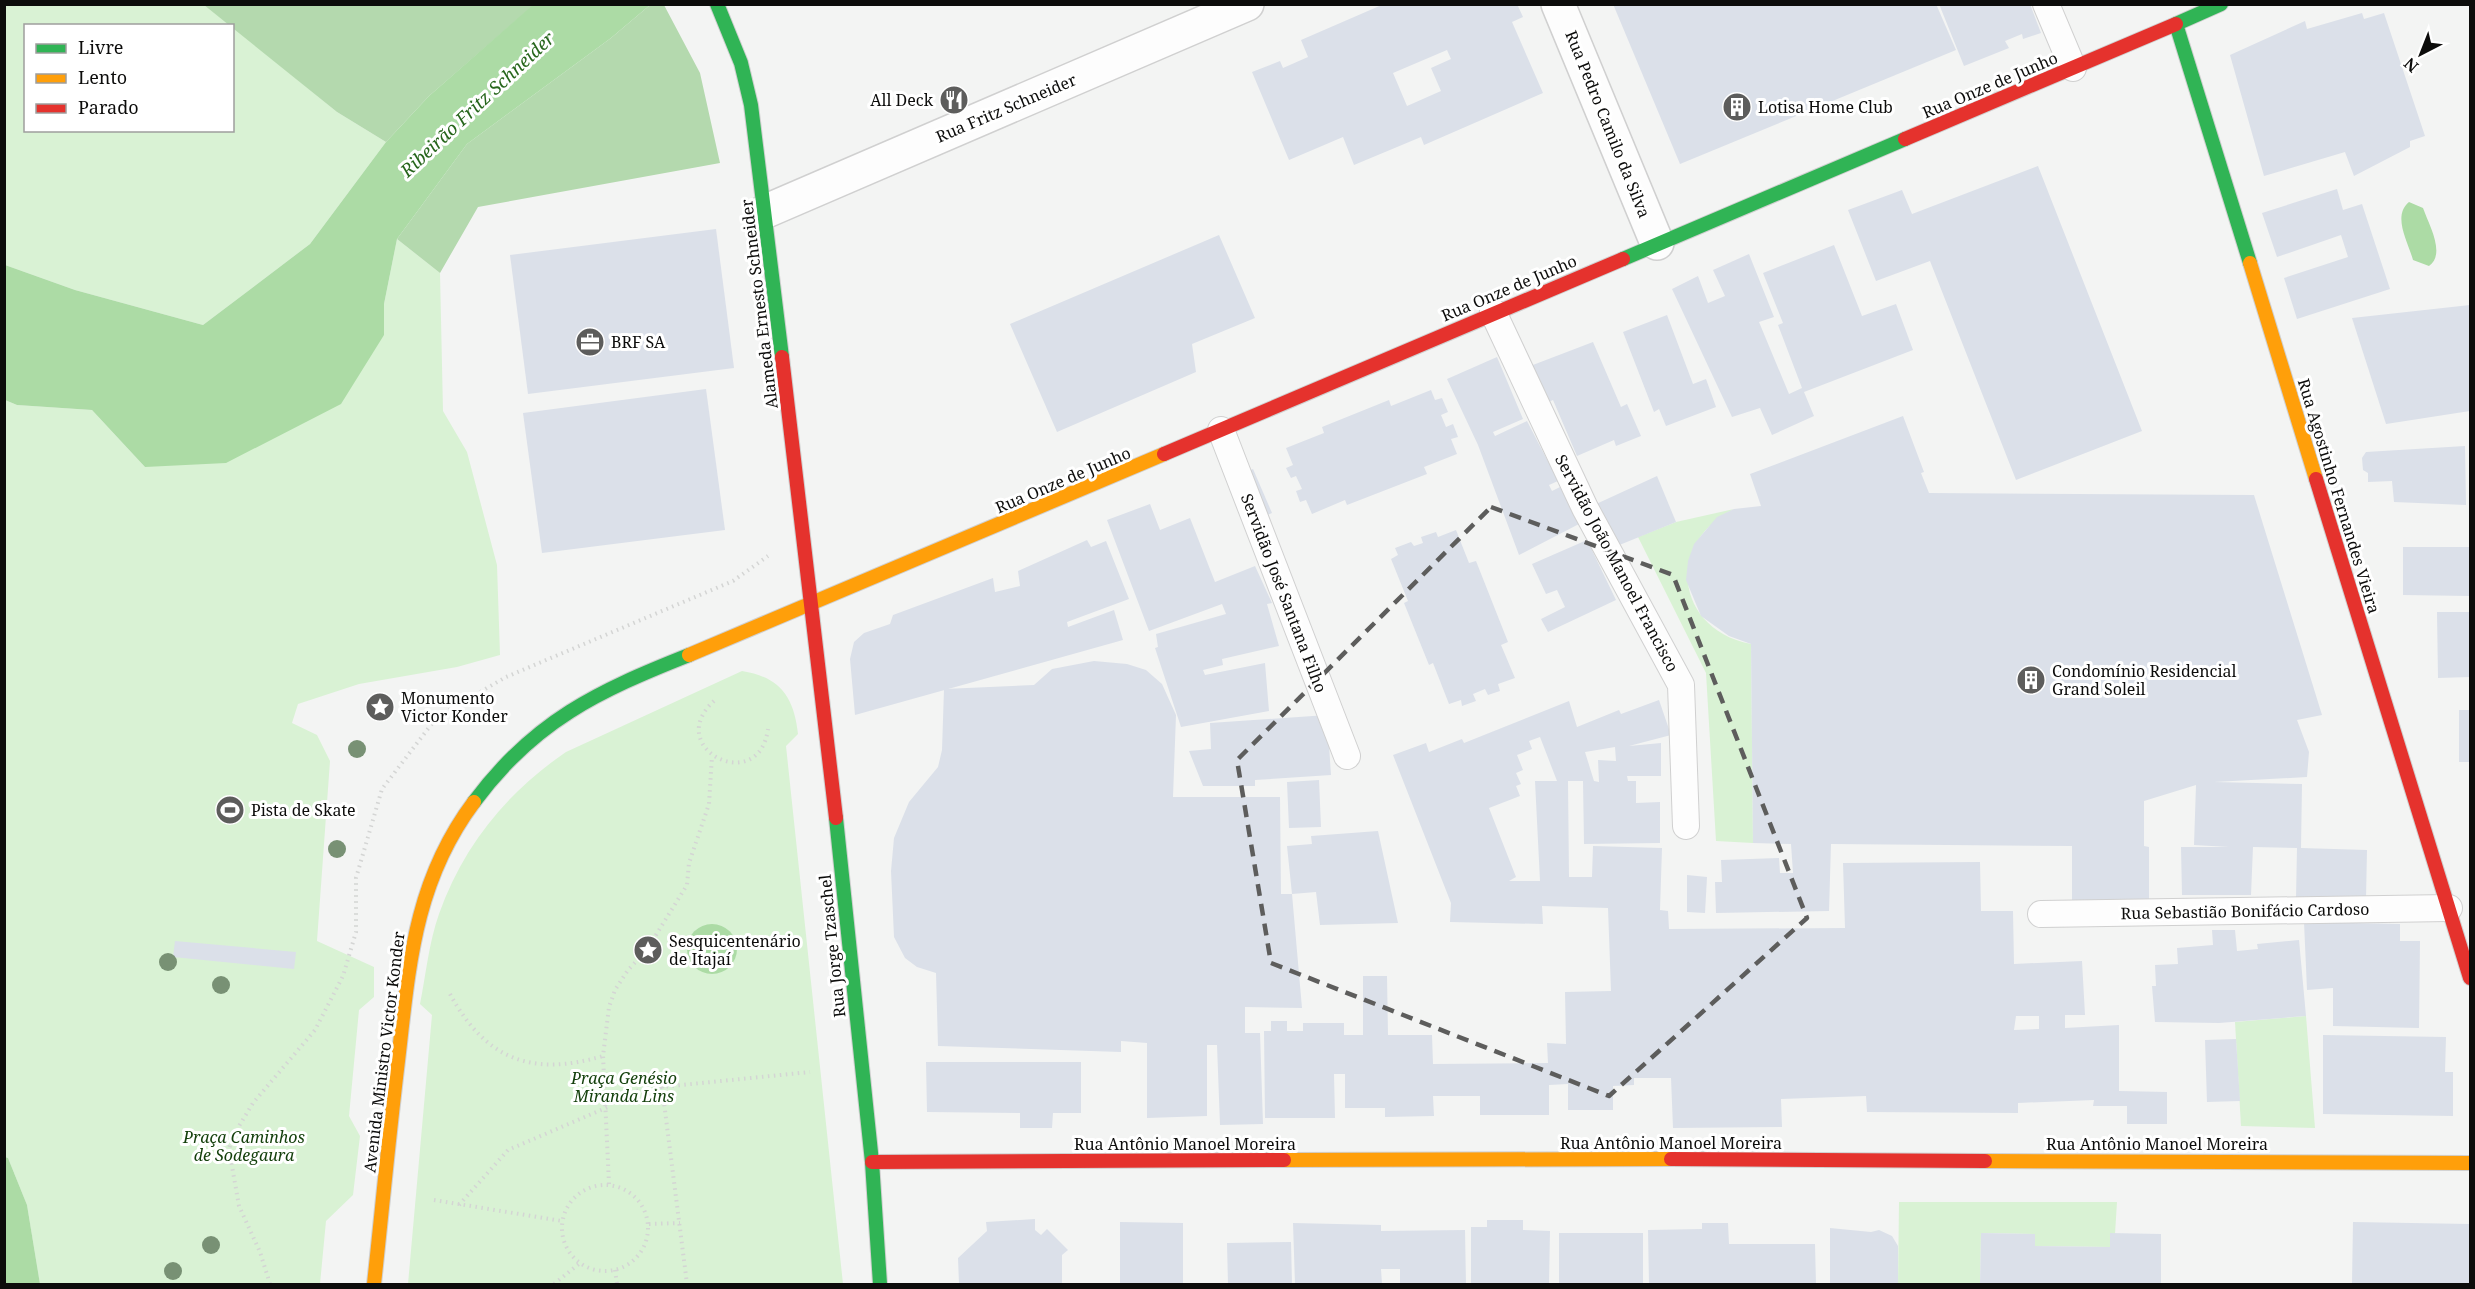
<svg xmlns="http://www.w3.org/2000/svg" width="2475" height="1289" font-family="'Noto Serif',serif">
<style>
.green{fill:#d9f2d4}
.forest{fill:#b4d9ae}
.water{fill:#acdba5}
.building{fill:#dbe0e9;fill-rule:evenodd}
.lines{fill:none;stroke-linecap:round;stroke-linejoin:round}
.lane-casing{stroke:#d0d0d0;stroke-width:28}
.street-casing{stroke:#d0d0d0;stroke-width:36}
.fast-casing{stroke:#d0d0d0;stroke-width:16}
.slow-casing{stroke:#d0d0d0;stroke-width:16}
.jam-casing{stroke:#d0d0d0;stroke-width:16}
.path{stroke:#d4d5d4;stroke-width:4;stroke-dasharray:1.5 4.5;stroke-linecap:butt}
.lane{stroke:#fdfdfd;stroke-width:26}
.street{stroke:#fdfdfd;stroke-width:33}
.fast{stroke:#30b455;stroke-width:14}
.slow{stroke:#ff9f0a;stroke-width:14}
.jam{stroke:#e5322d;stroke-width:14}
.tree{fill:#789174}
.marked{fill:none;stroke:#5d5d5c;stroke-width:4.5;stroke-dasharray:12 8;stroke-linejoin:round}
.labels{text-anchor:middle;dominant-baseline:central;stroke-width:6;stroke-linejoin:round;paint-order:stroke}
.street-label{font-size:16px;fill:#0c0c0b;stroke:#fff}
.poi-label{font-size:16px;fill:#0c0c0b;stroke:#fff;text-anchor:start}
.park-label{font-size:16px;font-style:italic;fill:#14400c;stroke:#fff}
.water-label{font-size:18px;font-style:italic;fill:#27661c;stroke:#fff}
</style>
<rect width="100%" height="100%" fill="#f3f4f3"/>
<g class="green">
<path d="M5 5H204L230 25 26 26V130H232L233 27 337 112 386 142 310 244 203 325 75 290 5 265Z"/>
<path d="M397 239 440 273 443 411 467 452 497 565 500 655 457 667 359 684 298 704 292 723 317 735 330 761 317 941 374 967V997L359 1010 349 1116 360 1136 353 1195 326 1221 320 1284H40L27 1205 8 1158 5 1157V400L17 405 92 410 145 467 384 335V304Z"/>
<path d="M1734 509C1665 543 1675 629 1751 644L1753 843 1716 841 1706 673 1638 537 1676 522Z"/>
<path d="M742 671C780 677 794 697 798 734L786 746 843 1284H408L432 1015 420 1004C426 974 429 942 439 914 463 846 507 792 566 752Z"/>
<path d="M2306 1016 2315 1128 2241 1126 2235 1022Z"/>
<path d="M1899 1202H2117L2115 1234H2110V1247L2035 1246V1234L1981 1233 1980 1284H1898Z"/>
</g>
<g class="forest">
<path d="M204 5H534L429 96 386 142 337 112Z"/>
<path d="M650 5H664L700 73 720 163 478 207 440 273 397 239 467 144 611 38Z"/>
</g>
<g class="water">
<path d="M534 4 650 5 611 38 467 144 397 239 384 304V335L341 404 226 463 145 467 92 410 17 405 5 400V265L75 290 203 325 310 244 386 142 429 96Z"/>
<path d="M2409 202 2423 208C2429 225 2446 254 2429 266L2413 260C2408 242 2392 216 2409 202Z"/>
<circle cx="712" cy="949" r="25"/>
<path d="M5 1157 8 1158 27 1205 40 1284H5Z"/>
</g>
<g class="building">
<path d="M1384 4H1517L1523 17 1512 22 1543 93 1424 145 1421 137 1354 165 1343 137 1289 160 1252 72 1280 61 1283 68 1308 57 1301 40ZM1447 50 1451 59 1431 68 1441 91 1407 106 1393 73Z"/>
<path d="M1613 4H1936L1956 50 1680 164Z"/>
<path d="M1939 4H2030L2041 33 2023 39 2022 34 2005 41 2009 48 1964 66Z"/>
<path d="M2362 13 2364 19 2384 13 2425 136 2410 141V147L2354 176 2345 152 2264 176 2230 55 2305 21 2307 29Z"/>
<path d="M2038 166 2142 431 2016 480 1930 261 1876 281 1848 210 1902 190 1912 214Z"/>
<path d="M2337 189 2343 210 2362 204 2390 289 2297 319 2284 278 2348 257 2341 235 2277 257 2262 213Z"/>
<path d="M716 229 734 368 528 394 510 255Z"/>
<path d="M1219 235 1255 318 1192 344 1196 372 1057 432 1010 324Z"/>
<path d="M1834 245 1862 316 1896 304 1913 350 1804 392 1814 416 1772 435 1760 408 1732 417 1672 289 1698 276 1708 303 1725 296 1713 270 1749 254 1774 317 1759 322 1789 394 1802 388 1778 325 1783 323 1763 273Z"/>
<path d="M2470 305V411L2386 424 2352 318Z"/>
<path d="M1667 315 1693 384 1706 379 1716 407 1666 426 1659 409 1654 412 1623 332Z"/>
<path d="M1593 342 1621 407 1627 404 1641 436 1616 446 1614 440 1577 456 1553 400 1544 404 1525 368Z"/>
<path d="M1497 357 1523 419 1493 432 1495 436 1527 421 1558 481 1549 485 1552 491 1560 487 1579 524 1519 555 1478 445 1447 379Z"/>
<path d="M706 389 725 530 542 553 523 413Z"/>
<path d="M1431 390 1435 400 1442 398 1448 412 1441 415 1446 427 1453 424 1458 437 1451 439 1457 454 1424 467 1427 474 1347 505 1345 500 1312 514 1306 500 1300 502 1296 491 1302 489 1296 476 1291 478 1286 468 1293 465 1286 448 1324 433 1322 427 1389 400 1391 406Z"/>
<path d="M1903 416 1924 472 1921 473 1929 493 2254 495 2322 715 2297 720 2309 752 2307 777 2214 782 2302 784 2301 848 2367 850 2366 899 2296 898 2297 848 2253 847 2251 895H2182L2181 847H2229L2194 845 2196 785 2144 801V846L2149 847V901L2072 906V846L1831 844 1829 911 1716 913 1715 882H1722L1721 860 1779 858 1780 873H1793L1791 844 1753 843 1751 644 1729 636 1701 616 1686 580 1688 561 1694 544 1717 517 1734 509 1761 506 1750 474Z"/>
<path d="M2465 446 2466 505 2394 502 2392 481 2368 482V473L2363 470 2362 458 2366 452Z"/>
<path d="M1253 469 1272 513 1265 516 1246 472Z"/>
<path d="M1657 476 1676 522 1617 546 1594 505Z"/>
<path d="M1150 504 1160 530 1190 518 1215 582 1255 566 1272 603 1267 604 1279 646 1222 659 1223 665 1203 670 1205 675 1265 663 1269 711 1181 727 1155 648 1158 647 1156 634 1226 614 1222 604 1149 631 1107 520Z"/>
<path d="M1456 530 1469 563 1476 561 1508 642 1501 645 1515 678 1498 684 1500 691 1488 695 1485 689 1473 694 1476 701 1462 706 1461 700 1449 704 1433 663 1429 665 1404 603 1408 601 1391 559 1398 555 1395 548 1411 542 1414 546 1423 543 1421 537 1436 532 1438 537Z"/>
<path d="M1087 540 1091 547 1106 541 1129 599 1067 622 1068 627 1114 610 1123 640 855 715 850 659 854 642 864 633 890 624 893 615 993 578 995 592 1020 586 1018 571Z"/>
<path d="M1587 540 1616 600 1548 632 1541 619 1565 607 1557 590 1546 594 1532 564Z"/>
<path d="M2403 547H2470V596L2403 595Z"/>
<path d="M2437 612H2470V677L2438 678Z"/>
<path d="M1094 661 1127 664 1146 670 1162 684 1176 715 1173 797H1280L1281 894H1292L1287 846 1312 844 1311 836 1378 831 1398 923 1320 925 1316 892 1292 894 1302 1008 1245 1007V1033H1260L1263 1124 1220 1125 1217 1045H1207V1116L1147 1118V1043L1121 1041V1052L938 1046 936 973 917 967 905 958 894 937 891 871 894 838 909 802 938 767 942 750 944 689 1034 685 1052 669Z"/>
<path d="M1659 700 1671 735 1629 746 1661 743V776H1627L1628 781H1636V803L1660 802V843L1584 844 1583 781H1568L1569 877H1592L1593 846 1662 848 1660 910 1668 911 1669 929 1845 928 1843 863 1980 862 1981 911H2013L2014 964 2082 961 2085 1015H2065V1028L2119 1025V1091L2167 1092V1124H2127V1106H2093L2094 1100 2018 1103V1113L1867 1112 1866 1096 1781 1099 1782 1127 1673 1128 1671 1078H1634V1085L1613 1086V1110H1568V1084L1549 1085V1115H1480V1096H1433L1434 1116 1385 1117V1108H1345V1074H1334L1335 1118H1265L1264 1031H1271V1021H1287V1031H1303V1023H1344V1035H1363V976H1387L1388 1035H1432L1433 1064 1548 1063 1547 1043 1566 1044 1565 992 1611 991 1608 908 1542 906 1543 924 1450 922 1451 903 1393 755 1426 743 1429 752 1462 739 1464 743 1569 701 1577 727 1619 710 1621 714ZM1540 737 1557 781H1535L1540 881H1509L1516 877 1489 808 1520 796 1516 786 1521 784 1516 773 1523 770 1517 755 1532 749 1529 741ZM1615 747 1616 761 1598 760 1599 782 1594 781 1585 752ZM2016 1016H2039V1029L2014 1030Z"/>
<rect x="2459" y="710" width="11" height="52"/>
<path d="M1327 715 1331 775 1255 780V786H1203L1189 751 1211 749 1210 723Z"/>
<path d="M1319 780 1321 827 1289 828 1287 782Z"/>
<path d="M1687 875 1707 877 1705 913 1687 912Z"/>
<path d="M2304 922 2400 924V941H2420L2419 1028 2333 1026V988L2307 990Z"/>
<path d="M2212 930H2235L2237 951 2258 949 2257 944 2299 940 2306 1016 2219 1023 2155 1022 2152 986H2156L2155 965 2178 964 2177 948 2213 945Z"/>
<path d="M175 941 296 952 294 969 173 957Z"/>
<path d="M2323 1035 2446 1037 2445 1072H2453V1116L2323 1114Z"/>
<path d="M2236 1039 2240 1101 2207 1102 2205 1040Z"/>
<path d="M926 1062H1081V1113H1053L1052 1128H1020V1113L927 1112Z"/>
<path d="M1035 1219V1230L1041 1235 1047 1229 1068 1250 1062 1255V1284H959L958 1258 987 1231 986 1222Z"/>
<path d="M1487 1220H1523V1230L1550 1231 1549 1284H1471V1227H1487Z"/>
<path d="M1120 1222 1183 1223V1284H1120Z"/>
<path d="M2353 1222 2470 1224V1284H2352Z"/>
<path d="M1293 1223 1381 1225V1231L1465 1230 1466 1284H1400V1269H1381L1382 1284H1295Z"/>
<path d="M1702 1223H1728L1729 1244H1815L1816 1284H1649L1648 1230 1702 1229Z"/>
<path d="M1830 1228 1871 1232 1879 1230 1892 1236 1898 1246V1284H1830Z"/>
<rect x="1559" y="1233" width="84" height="51"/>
<path d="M1981 1233 2035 1234V1246L2110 1247V1233L2161 1234V1284H1980Z"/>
<path d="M1291 1242 1292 1284H1228L1227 1243Z"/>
</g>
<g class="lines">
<g class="lane-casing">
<g id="lane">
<path d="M2046 4 2073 68"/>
<path d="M1493 312 1585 508 1681 685 1686 826"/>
<path d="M1221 430 1347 756"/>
<path d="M2041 914 2449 908"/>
</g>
</g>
<g class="street-casing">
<g id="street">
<path d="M1558 4 1657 243"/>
<path d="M764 212 1247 4"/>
</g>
</g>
<g class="fast-casing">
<g id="fast">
<path d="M717 4 741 63 751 105 782 357"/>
<path d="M2221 4 2176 24 2250 263"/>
<path d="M1623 259 1905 139"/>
<path d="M474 802C534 721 598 691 689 655"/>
<path d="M836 818 872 1162 880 1284"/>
</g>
</g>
<g class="slow-casing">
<g id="slow">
<path d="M2250 263 2316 479"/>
<path d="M689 655 1164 454"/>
<path d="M1284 1160 1671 1159"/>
<path d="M1985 1161 2470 1163"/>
<path d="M374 1284C382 1210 389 1135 398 1061 409 966 414 882 474 802"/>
</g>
</g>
<g class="jam-casing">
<g id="jam">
<path d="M1905 139 2176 24"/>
<path d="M782 357 836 818"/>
<path d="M1164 454 1623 259"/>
<path d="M2316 479 2470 978"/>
<path d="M1671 1159 1985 1161"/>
<path d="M872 1162 1284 1160"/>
</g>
</g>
<g class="path">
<path d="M714 701C662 748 759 797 768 729"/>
<path d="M450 994C486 1060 532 1077 603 1056"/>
<path d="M662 1087 687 1284"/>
<path d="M607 1095 662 1087 810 1072"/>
<path d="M609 1184 603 1056 609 1007 615 990 628 970 646 951 687 885 689 863 709 804 712 756"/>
<circle cx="605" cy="1228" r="43"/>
<path d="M434 1200 562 1221"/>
<path d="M459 1205 508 1150 608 1107"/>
<path d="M649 1224 680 1223"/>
<path d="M615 1270 617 1284"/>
<path d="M270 1284 260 1252 239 1206 229 1149 233 1136 253 1103 315 1030 343 976 356 932V878L382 789 437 717 506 677 733 581 768 556"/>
<path d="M554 1284 580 1263"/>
</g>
<use href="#lane" class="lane"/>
<use href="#street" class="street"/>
<use href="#fast" class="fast"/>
<use href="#slow" class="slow"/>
<use href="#jam" class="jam"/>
</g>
<g class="tree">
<circle cx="357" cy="749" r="9"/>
<circle cx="337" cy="849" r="9"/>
<circle cx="168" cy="962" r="9"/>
<circle cx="221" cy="985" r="9"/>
<circle cx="211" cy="1245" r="9"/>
<circle cx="173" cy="1271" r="9"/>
</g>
<path class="marked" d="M1491 507 1673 575 1807 918 1609 1096 1271 963 1237 760Z"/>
<defs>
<g id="restaurant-disc" transform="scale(1.5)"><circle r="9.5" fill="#5d5d5c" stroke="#fff"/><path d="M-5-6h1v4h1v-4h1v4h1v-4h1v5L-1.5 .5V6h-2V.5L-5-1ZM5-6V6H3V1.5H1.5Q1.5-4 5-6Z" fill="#fff"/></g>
<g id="building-disc" transform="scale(1.5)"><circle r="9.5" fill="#5d5d5c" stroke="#fff"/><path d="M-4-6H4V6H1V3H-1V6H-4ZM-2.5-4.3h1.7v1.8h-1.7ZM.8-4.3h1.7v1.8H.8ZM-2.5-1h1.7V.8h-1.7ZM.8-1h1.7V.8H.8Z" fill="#fff"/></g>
<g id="office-disc" transform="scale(1.5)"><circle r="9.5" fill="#5d5d5c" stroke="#fff"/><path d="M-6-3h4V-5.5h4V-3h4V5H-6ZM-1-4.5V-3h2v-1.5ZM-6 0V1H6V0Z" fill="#fff"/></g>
<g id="sight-disc" transform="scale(1.5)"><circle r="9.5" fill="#5d5d5c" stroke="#fff"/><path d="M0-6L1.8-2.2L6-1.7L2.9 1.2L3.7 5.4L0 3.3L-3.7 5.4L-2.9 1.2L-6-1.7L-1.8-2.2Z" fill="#fff"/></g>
<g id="stadium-disc" transform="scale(1.5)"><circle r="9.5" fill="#5d5d5c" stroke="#fff"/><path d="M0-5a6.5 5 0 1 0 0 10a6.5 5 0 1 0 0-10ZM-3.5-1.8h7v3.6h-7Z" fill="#fff"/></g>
</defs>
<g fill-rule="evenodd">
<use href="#restaurant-disc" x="954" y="100"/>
<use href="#building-disc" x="1737" y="107"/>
<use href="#office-disc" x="590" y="342"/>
<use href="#building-disc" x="2031" y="680"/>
<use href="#sight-disc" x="380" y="707"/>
<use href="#stadium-disc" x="230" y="810"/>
<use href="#sight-disc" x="648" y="950"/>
</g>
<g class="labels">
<g class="street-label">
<text transform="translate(1990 85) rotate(-23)">Rua Onze de Junho</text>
<text transform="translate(1006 108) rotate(-23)">Rua Fritz Schneider</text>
<text transform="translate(1608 124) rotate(68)">Rua Pedro Camilo da Silva</text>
<text transform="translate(1509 288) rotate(-23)">Rua Onze de Junho</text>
<text transform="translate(759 304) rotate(-97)">Alameda Ernesto Schneider</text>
<text transform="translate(1063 480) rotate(-23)">Rua Onze de Junho</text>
<text transform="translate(2339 496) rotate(73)">Rua Agostinho Fernandes Vieira</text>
<text transform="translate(1617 563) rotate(62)">Servidão João Manoel Francisco</text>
<text transform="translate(1284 593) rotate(69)">Servidão José Santana Filho</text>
<text transform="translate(2245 911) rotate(-1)">Rua Sebastião Bonifácio Cardoso</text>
<text transform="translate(832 946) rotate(-96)">Rua Jorge Tzaschel</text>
<text transform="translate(384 1052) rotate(-83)">Avenida Ministro Victor Konder</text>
<text x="1671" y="1143">Rua Antônio Manoel Moreira</text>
<text x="1185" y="1144">Rua Antônio Manoel Moreira</text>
<text x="2157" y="1144">Rua Antônio Manoel Moreira</text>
</g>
<g class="poi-label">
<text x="933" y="100" text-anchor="end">All Deck</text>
<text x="1758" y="107">Lotisa Home Club</text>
<text x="611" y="342">BRF SA</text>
<text x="2052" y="671">Condomínio Residencial<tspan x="2052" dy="18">Grand Soleil</tspan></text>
<text x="401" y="698">Monumento<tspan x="401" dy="18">Victor Konder</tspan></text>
<text x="251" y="810">Pista de Skate</text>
<text x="669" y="941">Sesquicentenário<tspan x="669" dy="18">de Itajaí</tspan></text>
</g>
<g class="park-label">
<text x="624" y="1078">Praça Genésio<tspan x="624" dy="18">Miranda Lins</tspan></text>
<text x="244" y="1137">Praça Caminhos<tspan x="244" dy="18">de Sodegaura</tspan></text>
</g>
<g class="water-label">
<text transform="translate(477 104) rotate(-43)">Ribeirão Fritz Schneider</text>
</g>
</g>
<rect width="2475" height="1289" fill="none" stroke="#0c0c0b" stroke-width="12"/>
<rect x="24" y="24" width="210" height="108" fill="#ffffff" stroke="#9e9e9d" stroke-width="1.5"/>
<rect x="36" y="44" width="30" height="9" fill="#30b455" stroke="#9e9e9d" stroke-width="1.5"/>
<text x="78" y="54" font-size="18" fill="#0c0c0b">Livre</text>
<rect x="36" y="74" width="30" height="9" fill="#ff9f0a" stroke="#9e9e9d" stroke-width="1.5"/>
<text x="78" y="84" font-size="18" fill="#0c0c0b">Lento</text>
<rect x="36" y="104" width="30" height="9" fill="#e5322d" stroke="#9e9e9d" stroke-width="1.5"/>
<text x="78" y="114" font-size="18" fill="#0c0c0b">Parado</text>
<g transform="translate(2421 54) rotate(222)" stroke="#ffffff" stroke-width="4.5" paint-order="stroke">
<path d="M0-4.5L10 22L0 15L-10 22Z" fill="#0c0c0b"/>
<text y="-9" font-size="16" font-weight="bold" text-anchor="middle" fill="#0c0c0b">N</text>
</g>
</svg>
